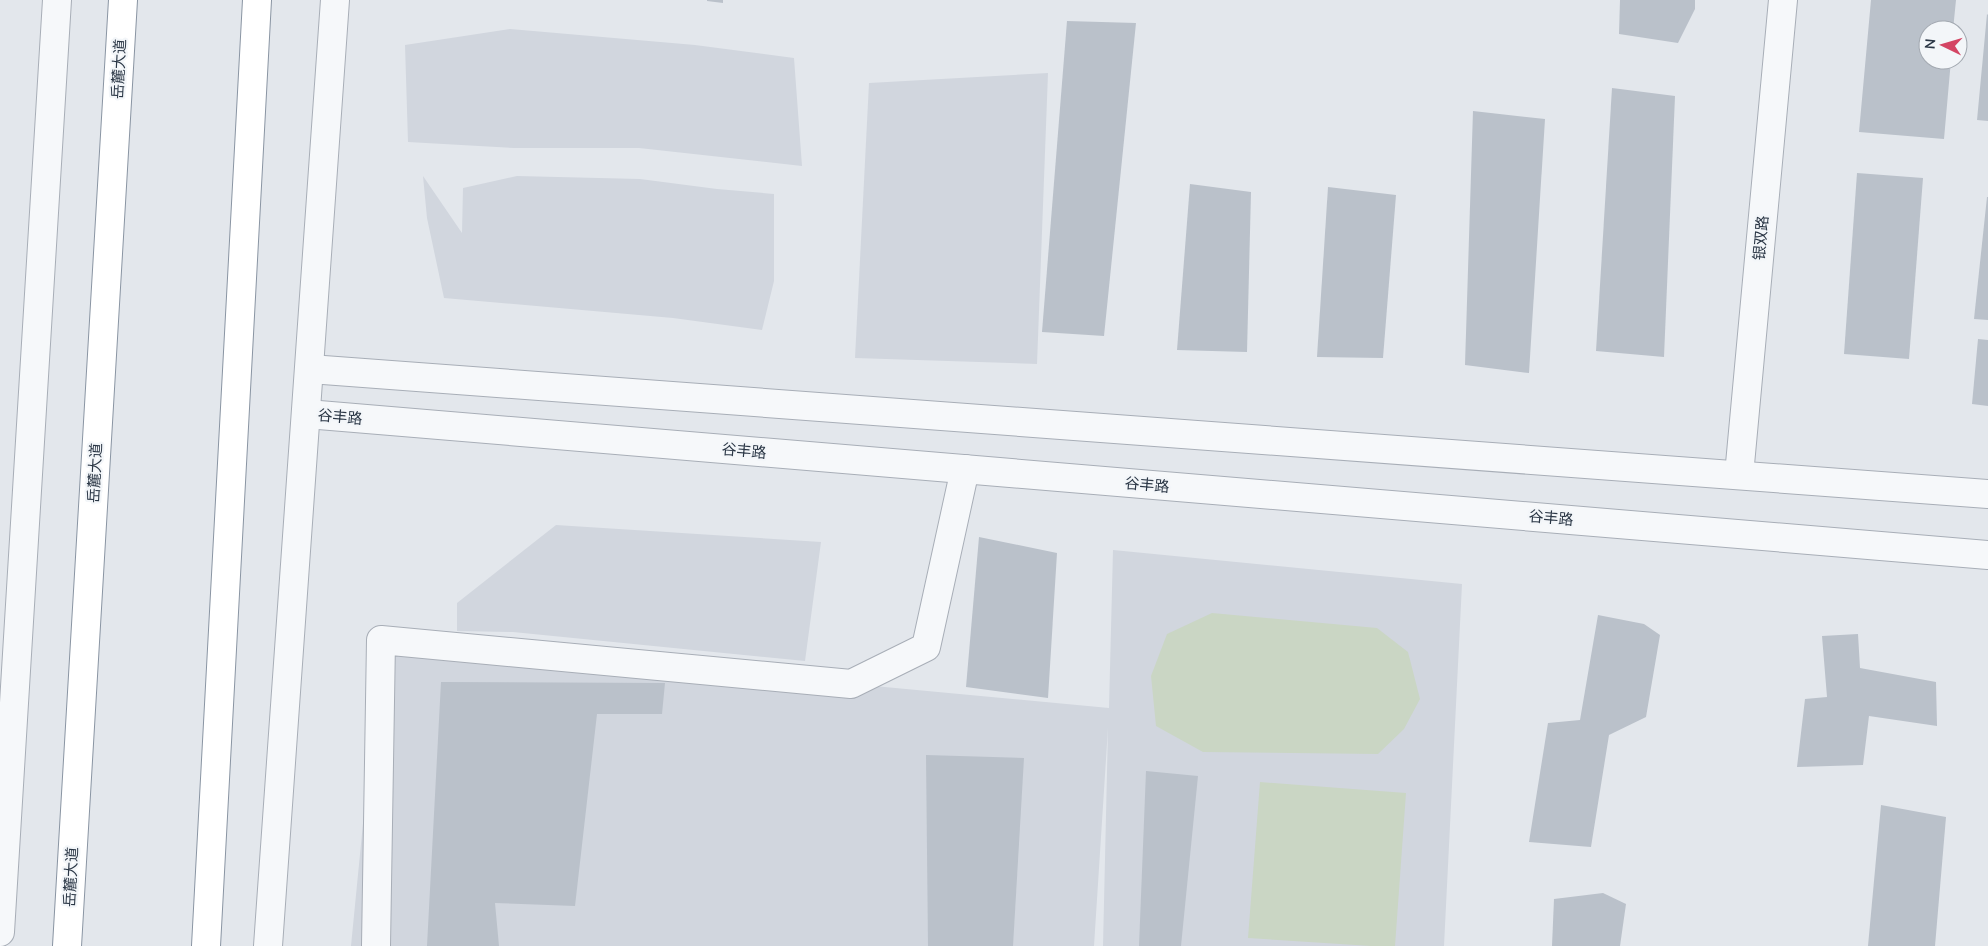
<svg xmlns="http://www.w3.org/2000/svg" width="1988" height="946" font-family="'Nunito Sans','Noto Sans SC',sans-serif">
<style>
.built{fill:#d1d6de}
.green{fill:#cad6c4}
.building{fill:#bac1ca}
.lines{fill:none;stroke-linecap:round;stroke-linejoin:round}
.minor-casing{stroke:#a8aeb7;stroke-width:30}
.highway-casing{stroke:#8a95a3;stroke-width:30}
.minor{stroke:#f6f8fa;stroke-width:28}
.highway{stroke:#fff;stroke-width:28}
.labels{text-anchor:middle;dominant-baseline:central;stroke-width:4.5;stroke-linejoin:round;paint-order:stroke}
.street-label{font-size:15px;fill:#2a3645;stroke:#f3f6f9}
</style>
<rect width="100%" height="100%" fill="#e3e7ec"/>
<g class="built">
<path d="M510 29 695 45 794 58 802 166 639 148H514L408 142 405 45Z"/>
<path d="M1048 73 1037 364 855 358 869 83Z"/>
<path d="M423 176 462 233 463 188 517 176 640 179 717 189 774 194V281L762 330 673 318 444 298 427 218Z"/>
<path d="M556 525 821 542 805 661 513 632 457 631V603Z"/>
<path d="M1113 550 1462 584 1444 946H1103L1108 728 1094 946H351L381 640 1109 708Z"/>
</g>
<g class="green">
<path d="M1212 613 1377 628 1408 652 1420 699 1404 729 1378 754 1203 752 1156 726 1151 676 1167 634Z"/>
<path d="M1260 782 1406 793 1395 946H1371L1248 938Z"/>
</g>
<g class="building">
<path d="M707 0H723V3L707 1Z"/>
<path d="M1620 0H1695V9L1678 43 1619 34Z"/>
<path d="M1871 0H1956L1953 30H1928V60H1951L1944 139 1859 132Z"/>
<path d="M1987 14 1988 15V121L1977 120Z"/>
<path d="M1067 21 1136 23 1104 336 1042 332Z"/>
<path d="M1612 88 1675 96 1664 357 1596 351Z"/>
<path d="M1473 111 1545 119 1529 373 1465 365Z"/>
<path d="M1857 173 1923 178 1909 359 1844 354Z"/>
<path d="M1190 184 1251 192 1247 352 1177 350Z"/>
<path d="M1328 187 1396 195 1383 358 1317 357Z"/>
<path d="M1987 197H1988V320L1974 319Z"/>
<path d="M1978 339 1988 340V406L1972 404Z"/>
<path d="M979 537 1057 553 1048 698 966 687Z"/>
<path d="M1598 615 1644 624 1660 635 1646 717 1609 735 1591 847 1529 842 1548 723 1580 720Z"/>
<path d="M1858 634 1860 668 1936 682 1937 726 1869 716 1863 765 1797 767 1805 699 1827 697 1822 636Z"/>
<path d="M441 682 665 683 662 714H597L575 906 495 903 499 946H427Z"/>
<path d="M926 755 1024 758 1013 946H928Z"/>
<path d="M1146 771 1198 776 1181 946H1139Z"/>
<path d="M1881 805 1946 817 1935 946H1868Z"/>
<path d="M1603 893 1626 904 1620 946H1552L1554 899Z"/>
</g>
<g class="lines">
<g class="minor-casing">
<g id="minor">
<path d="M310 369 1988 494"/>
<path d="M307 414 1988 555"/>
<path d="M1739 475 1783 0"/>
<path d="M0 932 57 0"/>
<path d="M268 946 335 0"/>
<path d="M376 946 381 640 851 684 926 647 965 469"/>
</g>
</g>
<g class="highway-casing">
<g id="highway">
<path d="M67 946 123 0"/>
<path d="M206 946 257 0"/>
</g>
</g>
<use href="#minor" class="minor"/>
<use href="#highway" class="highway"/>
</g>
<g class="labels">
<g class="street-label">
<text transform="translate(119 69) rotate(-87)">岳麓大道</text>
<text transform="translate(1761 238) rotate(-85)">银双路</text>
<text transform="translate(340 417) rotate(5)">谷丰路</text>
<text transform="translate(744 451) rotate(5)">谷丰路</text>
<text transform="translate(95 473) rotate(-87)">岳麓大道</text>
<text transform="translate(1147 485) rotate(5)">谷丰路</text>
<text transform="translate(1551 518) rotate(5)">谷丰路</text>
<text transform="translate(71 877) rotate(-87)">岳麓大道</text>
</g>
</g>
<g transform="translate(1943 45) rotate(275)"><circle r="24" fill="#f3f6f9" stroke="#a3a9b1"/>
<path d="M0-4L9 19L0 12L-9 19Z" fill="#d44564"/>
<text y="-8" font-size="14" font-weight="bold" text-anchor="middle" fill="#2a3645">N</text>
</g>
</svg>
